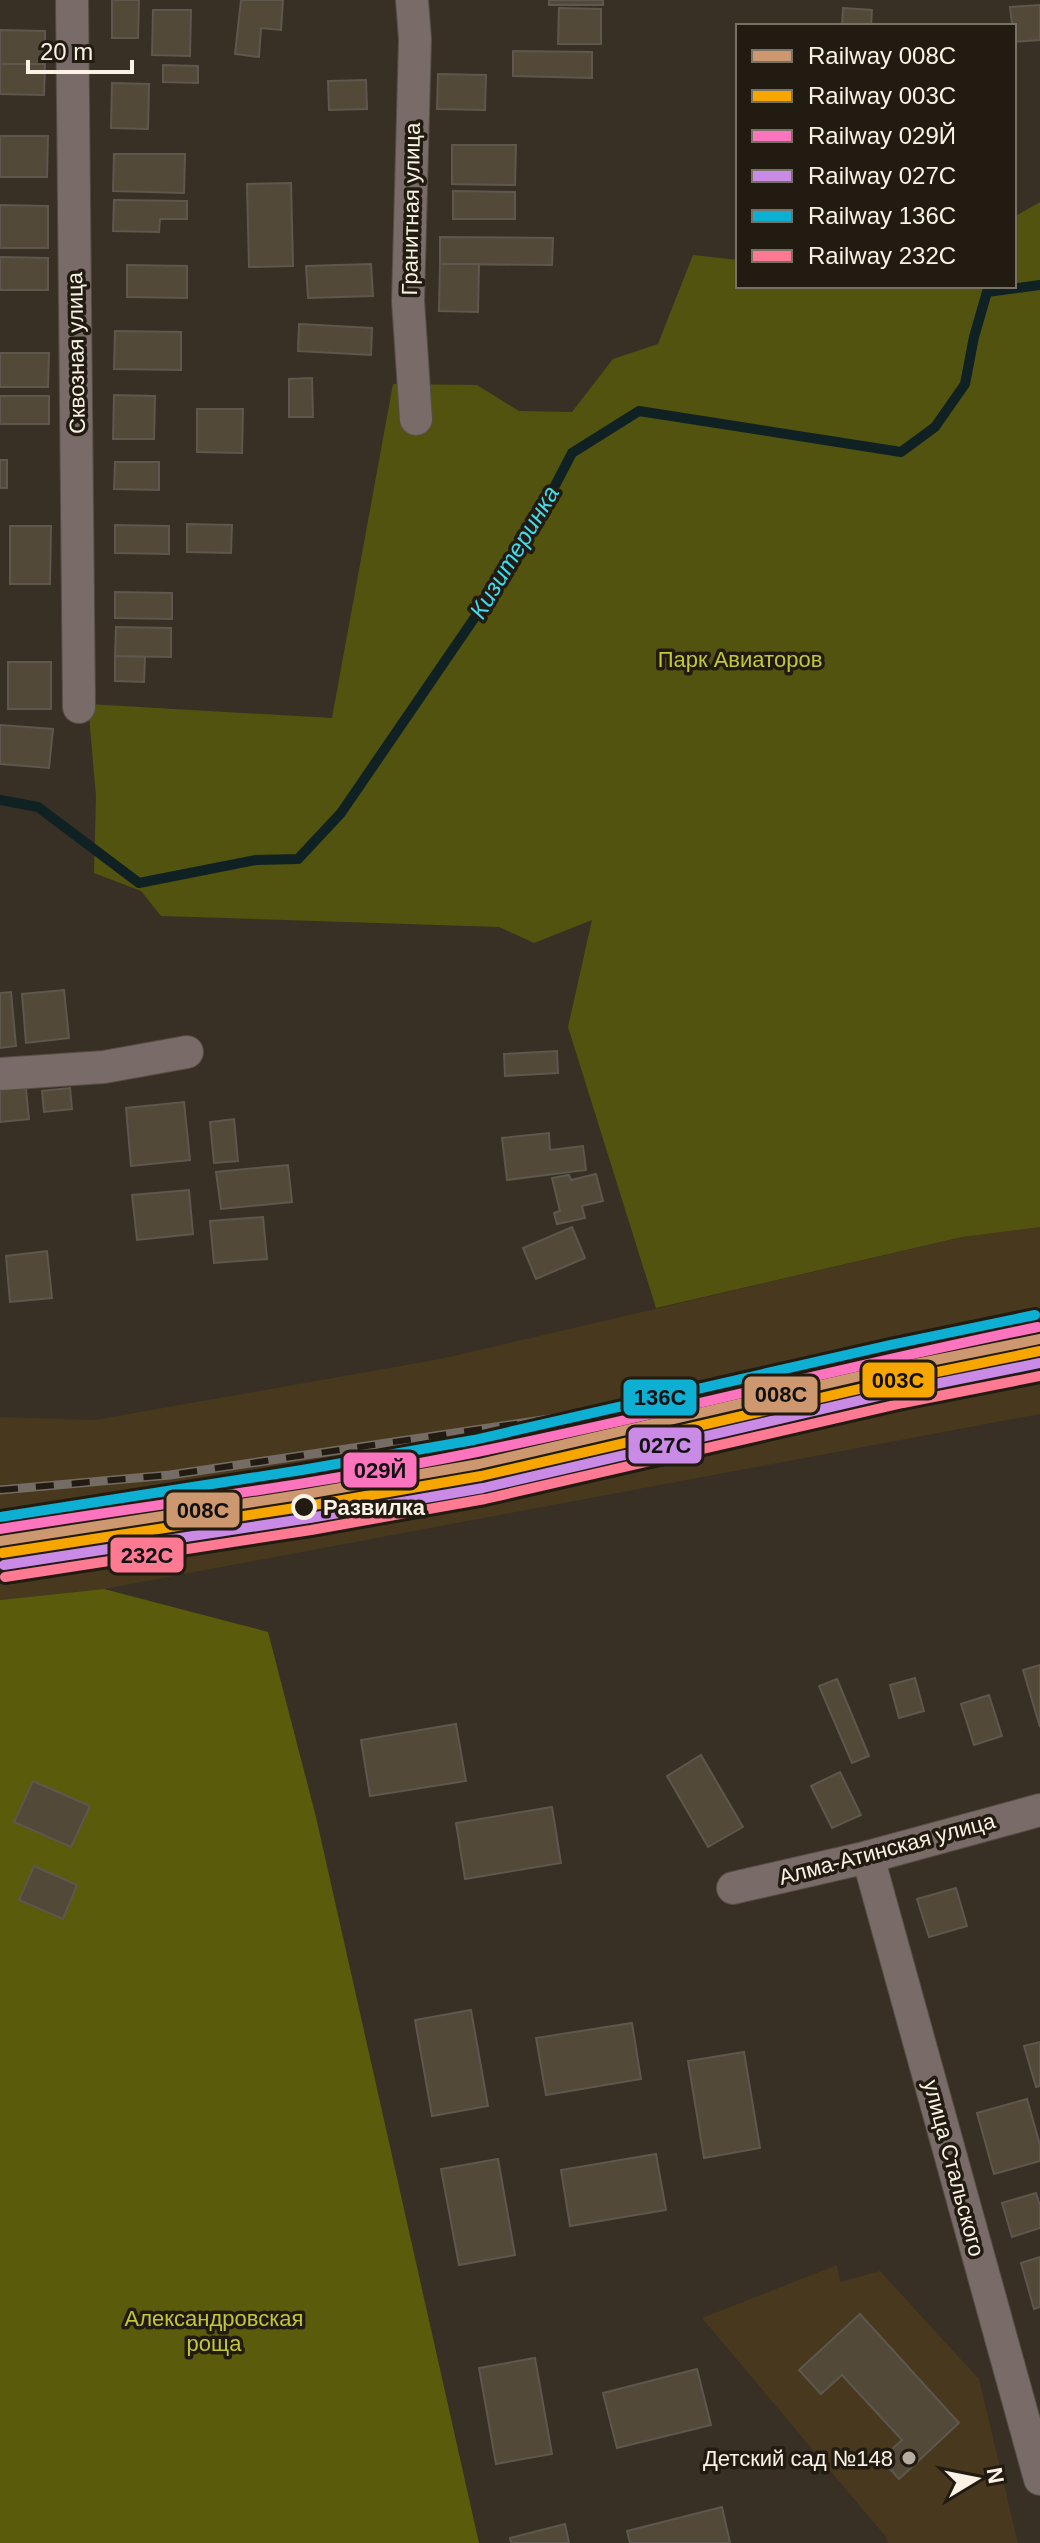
<svg xmlns="http://www.w3.org/2000/svg" width="1040" height="2543" font-family="Helvetica,sans-serif">
<style>
.built{fill:#48381d}
.green{fill:#52530e}
.forest{fill:#5a5b0b}
.lines{fill:none;stroke-linecap:round;stroke-linejoin:round}
.stream{stroke:#102123;stroke-width:10}
.building{fill:#524939;stroke:#5d574d;stroke-width:2}
.street-casing{stroke:#564e45;stroke-width:34}
.street{stroke:#796b67;stroke-width:32}
.rail-casing{stroke:#756c65;stroke-width:9}
.rail{stroke:#211b11;stroke-width:6;stroke-dasharray:18;stroke-linecap:butt}
.rail-1-casing{stroke:#211b11;stroke-width:16}
.rail-2-casing{stroke:#211b11;stroke-width:16}
.rail-3-casing{stroke:#211b11;stroke-width:16}
.rail-4-casing{stroke:#211b11;stroke-width:16}
.rail-5-casing{stroke:#211b11;stroke-width:16}
.rail-6-casing{stroke:#211b11;stroke-width:16}
.rail-1{stroke:#cd976f;stroke-width:10}
.rail-2{stroke:#f7a600;stroke-width:10}
.rail-3{stroke:#fc73be;stroke-width:10}
.rail-4{stroke:#ca8be6;stroke-width:10}
.rail-5{stroke:#0dafd3;stroke-width:10}
.rail-6{stroke:#fe7a93;stroke-width:10}
.stop-dot{fill:#211b11;stroke:#fbf2e5;stroke-width:4}
.poi-dot{fill:#b7aea1;stroke:#211b11;stroke-width:3}
.labels{text-anchor:middle;dominant-baseline:central;stroke-width:7;stroke-linejoin:round;paint-order:stroke}
.street-label{font-size:22px;fill:#fbf2e5;stroke:#211b11}
.park-label{font-size:22px;fill:#c2c737;stroke:#211b11}
.stop-label{font-size:22px;font-weight:bold;fill:#fbf2e5;stroke:#211b11;text-anchor:start}
.poi-label{font-size:22px;fill:#fbf2e5;stroke:#211b11;text-anchor:end}
.water-label{font-size:24px;font-style:italic;fill:#40dbef;stroke:#211b11}
.line-badge{stroke:#211b11;stroke-width:3}
.pale-badge-label{font-size:22px;text-anchor:middle;font-weight:bold;fill:#111}
</style>
<rect width="100%" height="100%" fill="#383024"/>
<g class="built">
<path d="M1040 1219V1414L104 1589 0 1600V1417L95 1420 440 1359Z"/>
<path d="M837 2265 840 2282 880 2271 979 2379 1018 2543H888L886 2537 702 2318Z"/>
</g>
<path class="green" d="M1040 202V1227L962 1237 656 1308 568 1027 592 920 534 943 499 927 161 916 141 891 94 873 96 796 88 704 332 718 393 384 477 385 519 411 572 412 613 359 658 344 693 255 738 260V286H1014V217Z"/>
<path class="forest" d="M104 1589 268 1632 316 1817 479 2543H0V1600Z"/>
<g class="lines">
<path class="stream" d="M0 800 38 807 139 883 256 860 298 859 341 813 523 547 572 453 639 411 901 452 935 427 965 384 974 337 987 292 1040 285"/>
</g>
<g class="building">
<path d="M112 0H139L138 38H112Z"/>
<path d="M241 0H283L281 30 261 28 259 57 235 54Z"/>
<rect x="549" y="0" width="54" height="5"/>
<path d="M1040 5V40L1014 42 1010 7Z"/>
<path d="M559 8 601 9V44H558Z"/>
<path d="M843 8 872 10 871 26H842Z"/>
<path d="M153 10H191L190 56 152 55Z"/>
<path d="M0 30 45 31V64H0Z"/>
<path d="M513 51 592 52V78L513 76Z"/>
<path d="M0 64H45L44 95 0 94Z"/>
<path d="M163 65 198 66V83L163 82Z"/>
<path d="M438 74 486 75 485 110 437 109Z"/>
<path d="M366 80 367 109 329 110 328 81Z"/>
<path d="M112 83 149 84 148 129 111 128Z"/>
<path d="M0 136H48L47 177H0Z"/>
<path d="M452 145H516L515 185 452 184Z"/>
<path d="M114 154H185L184 193 113 191Z"/>
<path d="M291 183 293 266 249 267 247 184Z"/>
<path d="M453 191 515 192V219H453Z"/>
<path d="M114 200 187 201V219H160L159 232 113 231Z"/>
<path d="M0 205 48 206V248H0Z"/>
<path d="M440 237 553 238 552 265 440 264Z"/>
<path d="M0 257 48 258V290H0Z"/>
<path d="M371 264 373 296 308 298 306 266Z"/>
<path d="M440 264H479L478 312 439 311Z"/>
<path d="M127 265 187 266V298L127 297Z"/>
<path d="M299 324 372 328 371 355 298 351Z"/>
<path d="M115 331 181 332V370L114 369Z"/>
<path d="M0 353H49L48 387H0Z"/>
<path d="M312 378 313 417H289V379Z"/>
<path d="M114 395 155 396 154 439H113Z"/>
<rect x="0" y="396" width="49" height="28"/>
<path d="M197 409H243L242 453 197 452Z"/>
<rect x="0" y="460" width="7" height="28"/>
<path d="M115 462H159V490L114 489Z"/>
<path d="M187 524 232 525 231 553 187 552Z"/>
<path d="M115 525 169 526V554L115 553Z"/>
<path d="M10 526H51L50 584H10Z"/>
<path d="M115 592 172 593V619L115 618Z"/>
<path d="M116 627 171 628V657L115 656Z"/>
<path d="M115 656 145 657 144 682 115 681Z"/>
<rect x="8" y="662" width="43" height="47"/>
<path d="M0 725 53 729 49 768 0 764Z"/>
<path d="M64 990 69 1038 26 1043 22 994Z"/>
<path d="M11 992 16 1046 0 1048V993Z"/>
<path d="M557 1051 558 1073 505 1076 504 1054Z"/>
<path d="M25 1080 29 1119 0 1122V1083Z"/>
<path d="M70 1088 72 1109 44 1112 42 1091Z"/>
<path d="M184 1102 190 1160 131 1166 126 1108Z"/>
<path d="M234 1119 238 1161 214 1163 210 1122Z"/>
<path d="M549 1133 550 1150 583 1146 586 1170 507 1180 502 1138Z"/>
<path d="M288 1165 292 1202 221 1209 216 1172Z"/>
<path d="M596 1174 603 1201 582 1206 585 1218 557 1224 554 1213 560 1211 552 1178 569 1175 571 1180Z"/>
<path d="M189 1190 193 1234 137 1240 132 1195Z"/>
<path d="M263 1217 267 1259 214 1263 210 1221Z"/>
<path d="M572 1227 585 1258 536 1279 523 1248Z"/>
<path d="M47 1251 52 1298 10 1302 6 1256Z"/>
<path d="M1040 1665V1727L1023 1670Z"/>
<path d="M915 1678 924 1711 899 1718 890 1685Z"/>
<path d="M837 1679 869 1756 852 1763 819 1686Z"/>
<path d="M989 1695 1002 1736 974 1745 961 1704Z"/>
<path d="M456 1724 466 1781 370 1796 361 1740Z"/>
<path d="M701 1755 743 1827 708 1847 667 1776Z"/>
<path d="M840 1772 861 1815 832 1828 811 1786Z"/>
<path d="M33 1781 90 1806 71 1847 14 1822Z"/>
<path d="M552 1807 561 1863 465 1879 456 1823Z"/>
<path d="M34 1866 77 1885 63 1919 19 1900Z"/>
<path d="M956 1888 967 1926 929 1937 917 1899Z"/>
<path d="M471 2010 488 2106 432 2116 415 2020Z"/>
<path d="M632 2023 641 2079 546 2095 536 2038Z"/>
<path d="M1040 2042V2086L1036 2087 1024 2046Z"/>
<path d="M744 2052 760 2148 704 2158 688 2061Z"/>
<path d="M1027 2099 1040 2145V2161L994 2174 977 2113Z"/>
<path d="M656 2154 666 2210 570 2226 561 2170Z"/>
<path d="M498 2159 515 2255 459 2265 441 2169Z"/>
<path d="M1036 2193 1040 2206V2228L1012 2237 1002 2203Z"/>
<path d="M1040 2257V2307L1034 2309 1021 2263Z"/>
<path d="M860 2314 959 2423 899 2479 881 2459 902 2440 842 2375 821 2394 799 2370Z"/>
<path d="M535 2358 552 2454 496 2464 479 2368Z"/>
<path d="M697 2369 711 2425 617 2448 603 2393Z"/>
<path d="M722 2507 730 2543H630L627 2531Z"/>
<path d="M565 2524 569 2543H511L510 2538Z"/>
</g>
<g class="lines">
<g class="street-casing">
<g id="street">
<path d="M72 0 79 707"/>
<path d="M412 0 415 39 408 301 416 419"/>
<path d="M0 1074 104 1067 187 1052"/>
<path d="M868 1857 1040 2479"/>
<path d="M733 1888 868 1857 1040 1810"/>
</g>
</g>
<use href="#street" class="street"/>
<g class="rail-casing">
<path id="rail" d="M0 1490 170 1475 895 1368"/>
</g>
<use href="#rail" class="rail"/>
<g class="rail-1-casing">
<path id="rail-1" d="M0 1541 306 1494 479 1464 895 1368 1040 1339"/>
</g>
<g class="rail-2-casing">
<path id="rail-2" d="M2 1553 308 1506 481 1476 898 1380 1040 1351"/>
</g>
<g class="rail-3-casing">
<path id="rail-3" d="M0 1529C159 1504 320 1484 477 1452 665 1414 850 1365 1038 1327"/>
</g>
<g class="rail-4-casing">
<path id="rail-4" d="M4 1565 310 1518 483 1488 900 1391 1040 1363"/>
</g>
<g class="rail-5-casing">
<path id="rail-5" d="M0 1517 302 1470 474 1440 890 1345 1035 1315"/>
</g>
<g class="rail-6-casing">
<path id="rail-6" d="M5 1577 311 1530 485 1499 903 1403 1040 1376"/>
</g>
<use href="#rail-1" class="rail-1"/>
<use href="#rail-2" class="rail-2"/>
<use href="#rail-3" class="rail-3"/>
<use href="#rail-4" class="rail-4"/>
<use href="#rail-5" class="rail-5"/>
<use href="#rail-6" class="rail-6"/>
</g>
<circle class="stop-dot" cx="304" cy="1507" r="11"/>
<circle class="poi-dot" cx="909" cy="2458" r="8"/>
<g class="labels">
<g class="street-label">
<text transform="translate(411 209) rotate(-89)">Гранитная улица</text>
<text transform="translate(76 353) rotate(-91)">Сквозная улица</text>
<text transform="translate(887 1849) rotate(-15)">Алма-Атинская улица</text>
<text transform="translate(954 2168) rotate(75)">улица Стальского</text>
</g>
<g class="park-label">
<text x="740" y="659">Парк Авиаторов</text>
<text x="214" y="2318">Александровская<tspan x="214" dy="25">роща</tspan></text>
</g>
<g class="stop-label">
<text x="323" y="1507">Развилка</text>
</g>
<g class="poi-label">
<text x="893" y="2458">Детский сад №148</text>
</g>
<g class="water-label">
<text transform="translate(514 552) rotate(-59)">Кизитеринка</text>
</g>
</g>
<g class="line-badge">
<rect x="861" y="1361" width="75" height="38" rx="8" fill="#f7a600"/>
<rect x="743" y="1375" width="76" height="39" rx="8" fill="#cd976f"/>
<rect x="622" y="1378" width="76" height="39" rx="8" fill="#0dafd3"/>
<rect x="627" y="1426" width="76" height="39" rx="8" fill="#ca8be6"/>
<rect x="342" y="1451" width="76" height="38" rx="8" fill="#fc73be"/>
<rect x="165" y="1491" width="76" height="38" rx="8" fill="#cd976f"/>
<rect x="109" y="1536" width="76" height="38" rx="8" fill="#fe7a93"/>
</g>
<g class="pale-badge-label">
<text x="898" y="1388">003С</text>
<text x="781" y="1402">008С</text>
<text x="660" y="1405">136С</text>
<text x="665" y="1453">027С</text>
<text x="380" y="1478">029Й</text>
<text x="203" y="1518">008С</text>
<text x="147" y="1563">232C</text>
</g>
<rect x="736" y="24" width="280" height="264" fill="#211b11" stroke="#787166" stroke-width="2"/>
<rect x="752" y="50" width="40" height="12" fill="#cd976f" stroke="#787166" stroke-width="2"/>
<text x="808" y="64" font-size="24" fill="#fbf2e5">Railway 008С</text>
<rect x="752" y="90" width="40" height="12" fill="#f7a600" stroke="#787166" stroke-width="2"/>
<text x="808" y="104" font-size="24" fill="#fbf2e5">Railway 003С</text>
<rect x="752" y="130" width="40" height="12" fill="#fc73be" stroke="#787166" stroke-width="2"/>
<text x="808" y="144" font-size="24" fill="#fbf2e5">Railway 029Й</text>
<rect x="752" y="170" width="40" height="12" fill="#ca8be6" stroke="#787166" stroke-width="2"/>
<text x="808" y="184" font-size="24" fill="#fbf2e5">Railway 027С</text>
<rect x="752" y="210" width="40" height="12" fill="#0dafd3" stroke="#787166" stroke-width="2"/>
<text x="808" y="224" font-size="24" fill="#fbf2e5">Railway 136С</text>
<rect x="752" y="250" width="40" height="12" fill="#fe7a93" stroke="#787166" stroke-width="2"/>
<text x="808" y="264" font-size="24" fill="#fbf2e5">Railway 232C</text>
<g transform="translate(976 2479) rotate(80)" stroke="#211b11" stroke-width="6" paint-order="stroke">
<path d="M0-6L14 30L0 20L-14 30Z" fill="#fbf2e5"/>
<text y="-12" font-size="22" font-weight="bold" text-anchor="middle" fill="#fbf2e5">N</text>
</g>
<path d="M28 60v12h104v-12" fill="none" stroke="#fbf2e5" stroke-width="4"/>
<text x="40" y="60" font-size="24" fill="#fbf2e5" stroke="#211b11" stroke-width="6" paint-order="stroke">20 m</text>
</svg>
